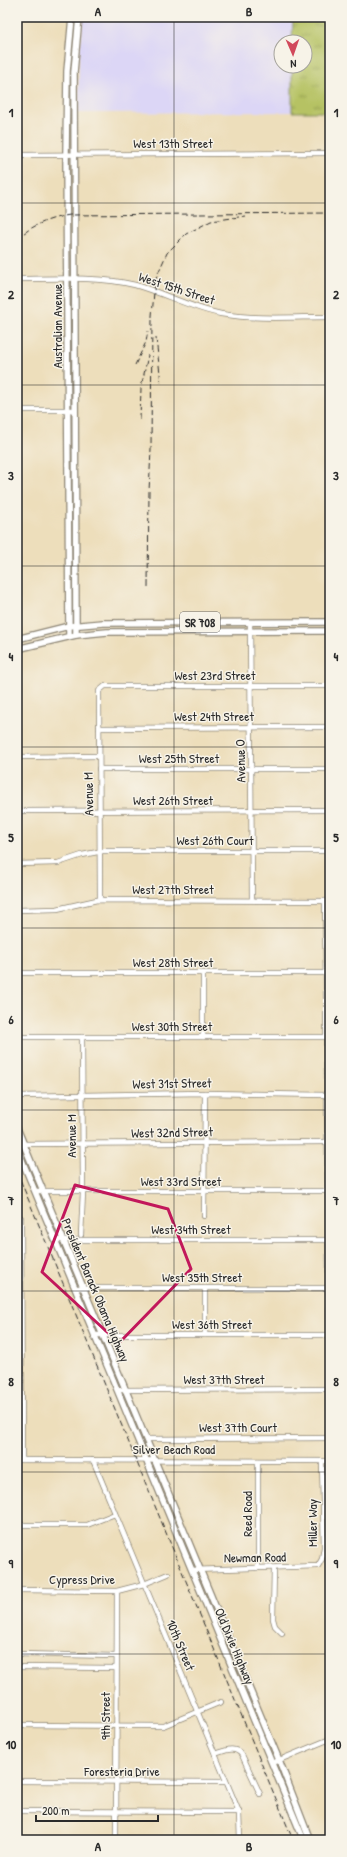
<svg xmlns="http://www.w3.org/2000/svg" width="347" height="1857" font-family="'Patrick Hand',sans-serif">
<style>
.built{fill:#dcd6f6}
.park{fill:url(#park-tufts);stroke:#707648}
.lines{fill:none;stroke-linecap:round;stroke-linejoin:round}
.minor-casing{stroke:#8c8473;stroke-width:6}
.major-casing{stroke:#8c8473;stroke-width:8}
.minor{stroke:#fff;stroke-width:4.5}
.major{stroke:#fff;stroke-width:5.5}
.rail{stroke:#2b2b2b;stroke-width:1;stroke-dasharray:6 3;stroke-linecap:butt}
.marked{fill:none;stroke:#c2185b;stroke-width:3;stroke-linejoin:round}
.grid{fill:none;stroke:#2b2b2b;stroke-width:1;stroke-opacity:0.55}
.labels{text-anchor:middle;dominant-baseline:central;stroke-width:3;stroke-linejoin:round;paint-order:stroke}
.shield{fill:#f7f3e8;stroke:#686764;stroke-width:1}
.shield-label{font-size:12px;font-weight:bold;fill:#2b2b2b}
.street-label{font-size:13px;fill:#2b2b2b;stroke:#f7f3e8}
.neatline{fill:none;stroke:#2b2b2b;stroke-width:1.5}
.grid-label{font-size:13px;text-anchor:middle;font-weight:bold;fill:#2b2b2b}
</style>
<defs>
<pattern id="park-tufts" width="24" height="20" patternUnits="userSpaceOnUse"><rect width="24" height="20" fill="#b6c264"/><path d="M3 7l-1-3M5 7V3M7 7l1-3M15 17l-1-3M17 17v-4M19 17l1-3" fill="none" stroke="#949e53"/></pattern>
</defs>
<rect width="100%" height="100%" fill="#f7f3e8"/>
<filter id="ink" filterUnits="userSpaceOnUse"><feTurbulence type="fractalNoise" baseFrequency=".025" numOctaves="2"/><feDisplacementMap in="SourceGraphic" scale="8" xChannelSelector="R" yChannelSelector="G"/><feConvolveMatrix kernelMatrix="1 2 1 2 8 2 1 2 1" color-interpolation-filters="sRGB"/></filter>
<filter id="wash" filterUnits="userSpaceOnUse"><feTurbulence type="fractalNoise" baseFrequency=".012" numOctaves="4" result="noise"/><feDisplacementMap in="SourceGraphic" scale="16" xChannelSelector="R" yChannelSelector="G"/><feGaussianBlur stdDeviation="0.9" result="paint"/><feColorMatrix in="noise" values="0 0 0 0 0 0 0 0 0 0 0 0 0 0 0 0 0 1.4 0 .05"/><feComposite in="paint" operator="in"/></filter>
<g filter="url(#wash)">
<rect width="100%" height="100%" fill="#eddebb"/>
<path class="built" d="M83 17H293L292 42H281V66H292V112L78 113 79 59Z"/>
<path class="park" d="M293 17H330V112H292V66H305V42H292Z"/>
</g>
<g filter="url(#ink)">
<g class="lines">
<g class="minor-casing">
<g id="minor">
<path d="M17 155 330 153"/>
<path d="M17 279C56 279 96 276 135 285 164 293 191 308 221 314 257 320 294 317 330 317"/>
<path d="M17 410H75"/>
<path d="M250 622 252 900"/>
<path d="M99 728 330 727"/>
<path d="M17 757 99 756"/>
<path d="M99 769H330"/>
<path d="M17 811 330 810"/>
<path d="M17 864 58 863 82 855 103 851H330"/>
<path d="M100 900 99 691 105 686H330"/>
<path d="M325 901 330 1382"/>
<path d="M17 910 57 909 97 900 330 901"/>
<path d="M17 973H330"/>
<path d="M203 973V1037"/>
<path d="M17 1037H326"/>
<path d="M17 1096 205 1093 327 1095"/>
<path d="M17 1144 327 1142"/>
<path d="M35 1191H327"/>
<path d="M204 1216 205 1093"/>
<path d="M21 1218 22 1460"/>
<path d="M81 1235 83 1192 82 1037"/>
<path d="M55 1240H328"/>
<path d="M75 1288H328"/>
<path d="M205 1288V1335"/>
<path d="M95 1335H329"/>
<path d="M117 1390 330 1389"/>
<path d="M146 1439 330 1438"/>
<path d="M17 1460 330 1461"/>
<path d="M93 1460 239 1812 240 1840"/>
<path d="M258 1461V1568"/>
<path d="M17 1525H87L115 1514"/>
<path d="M274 1568 273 1619 275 1626 282 1633"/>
<path d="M192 1570 318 1566 322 1559 324 1547 322 1461"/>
<path d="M17 1590 117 1591 144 1584 168 1574"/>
<path d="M17 1654 116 1656"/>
<path d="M17 1667 116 1668"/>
<path d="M17 1725 163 1726 221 1702"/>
<path d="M215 1754C224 1751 235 1745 242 1755L260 1794"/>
<path d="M272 1763 330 1739"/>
<path d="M17 1781 226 1782"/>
<path d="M17 1811 239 1812"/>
<path d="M116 1840 117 1591"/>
</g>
</g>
<g class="major-casing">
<g id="major">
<path d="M76 635 74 72 79 17"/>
<path d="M69 636 66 154 67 71 72 17"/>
<path d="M17 639 69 626 103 623 330 622"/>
<path d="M17 649 76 635 107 632 330 631"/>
<path d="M17 1128 279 1760 310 1840"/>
<path d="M17 1148 302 1836 305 1840"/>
</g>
</g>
<use href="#minor" class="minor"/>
<use href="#major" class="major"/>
<g class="rail">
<path d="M17 239C32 225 50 218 70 215L330 213"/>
<path d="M156 338 161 383"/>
<path d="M135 365 146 342 148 331"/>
<path d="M140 420 141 388 148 355"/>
<path d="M148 587 149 492 151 449 152 316 155 280 167 253 186 234 211 221 246 216"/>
<path d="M17 1172 293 1840"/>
</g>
</g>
</g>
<path class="marked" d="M75 1185 168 1209 191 1269 119 1343 42 1272Z"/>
<path class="grid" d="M174 17V1840M17 203H330M17 385H330M17 566H330M17 747H330M17 928H330M17 1110H330M17 1291H330M17 1472H330M17 1654H330"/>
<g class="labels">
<rect class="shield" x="180" y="612" width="40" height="20" rx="3"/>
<g class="shield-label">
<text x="200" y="622">SR 708</text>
</g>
<g class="street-label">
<text x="173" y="143">West 13th Street</text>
<text transform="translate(177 288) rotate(18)">West 15th Street</text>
<text transform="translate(57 326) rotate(-90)">Australian Avenue</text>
<text x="215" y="675">West 23rd Street</text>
<text x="214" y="716">West 24th Street</text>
<text x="179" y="758">West 25th Street</text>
<text transform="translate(240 761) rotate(-91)">Avenue O</text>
<text transform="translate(88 794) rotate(-91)">Avenue M</text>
<text x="173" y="800">West 26th Street</text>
<text x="215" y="840">West 26th Court</text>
<text x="173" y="889">West 27th Street</text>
<text x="173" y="962">West 28th Street</text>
<text x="172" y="1026">West 30th Street</text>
<text transform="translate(172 1083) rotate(-1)">West 31st Street</text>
<text transform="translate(172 1132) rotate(-1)">West 32nd Street</text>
<text transform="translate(71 1136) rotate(-90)">Avenue M</text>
<text x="181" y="1181">West 33rd Street</text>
<text x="191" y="1229">West 34th Street</text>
<text x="202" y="1277">West 35th Street</text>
<text transform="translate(96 1290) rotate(67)">President Barack Obama Highway</text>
<text x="212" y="1324">West 36th Street</text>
<text x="224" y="1379">West 37th Street</text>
<text x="238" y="1427">West 37th Court</text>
<text x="174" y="1449">Silver Beach Road</text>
<text transform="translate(247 1514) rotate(-90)">Reed Road</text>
<text transform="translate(312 1523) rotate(-90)">Miller Way</text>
<text transform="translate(255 1557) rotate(-1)">Newman Road</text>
<text x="82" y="1579">Cypress Drive</text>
<text transform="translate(181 1645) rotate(67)">10th Street</text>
<text transform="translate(235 1646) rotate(67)">Old Dixie Highway</text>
<text transform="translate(105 1716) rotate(-90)">9th Street</text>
<text x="122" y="1771">Foresteria Drive</text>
</g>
</g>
<rect width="347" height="1857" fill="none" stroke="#f7f3e8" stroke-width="44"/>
<g transform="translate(293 54) rotate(178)"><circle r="19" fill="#f7f3e8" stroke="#a5a39c"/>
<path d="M0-3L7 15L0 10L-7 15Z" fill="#d1495b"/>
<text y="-6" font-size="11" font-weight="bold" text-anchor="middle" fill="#2b2b2b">N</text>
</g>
<path d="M36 1815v6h122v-6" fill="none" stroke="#2b2b2b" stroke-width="2"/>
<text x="42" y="1815" font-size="12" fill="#2b2b2b" stroke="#f7f3e8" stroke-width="3" paint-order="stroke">200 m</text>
<rect x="22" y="22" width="303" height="1813" class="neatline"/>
<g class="grid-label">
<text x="98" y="16">A</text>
<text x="249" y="16">B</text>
<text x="11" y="117">1</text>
<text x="336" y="117">1</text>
<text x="11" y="299">2</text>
<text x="336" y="299">2</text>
<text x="11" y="480">3</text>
<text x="336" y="480">3</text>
<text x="11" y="661">4</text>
<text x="336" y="661">4</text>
<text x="11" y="842">5</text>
<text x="336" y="842">5</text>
<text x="11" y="1024">6</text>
<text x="336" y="1024">6</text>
<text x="11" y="1205">7</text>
<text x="336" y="1205">7</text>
<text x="11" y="1386">8</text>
<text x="336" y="1386">8</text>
<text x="11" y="1568">9</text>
<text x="336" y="1568">9</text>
<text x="11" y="1749">10</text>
<text x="336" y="1749">10</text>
<text x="98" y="1851">A</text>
<text x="249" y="1851">B</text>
</g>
</svg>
